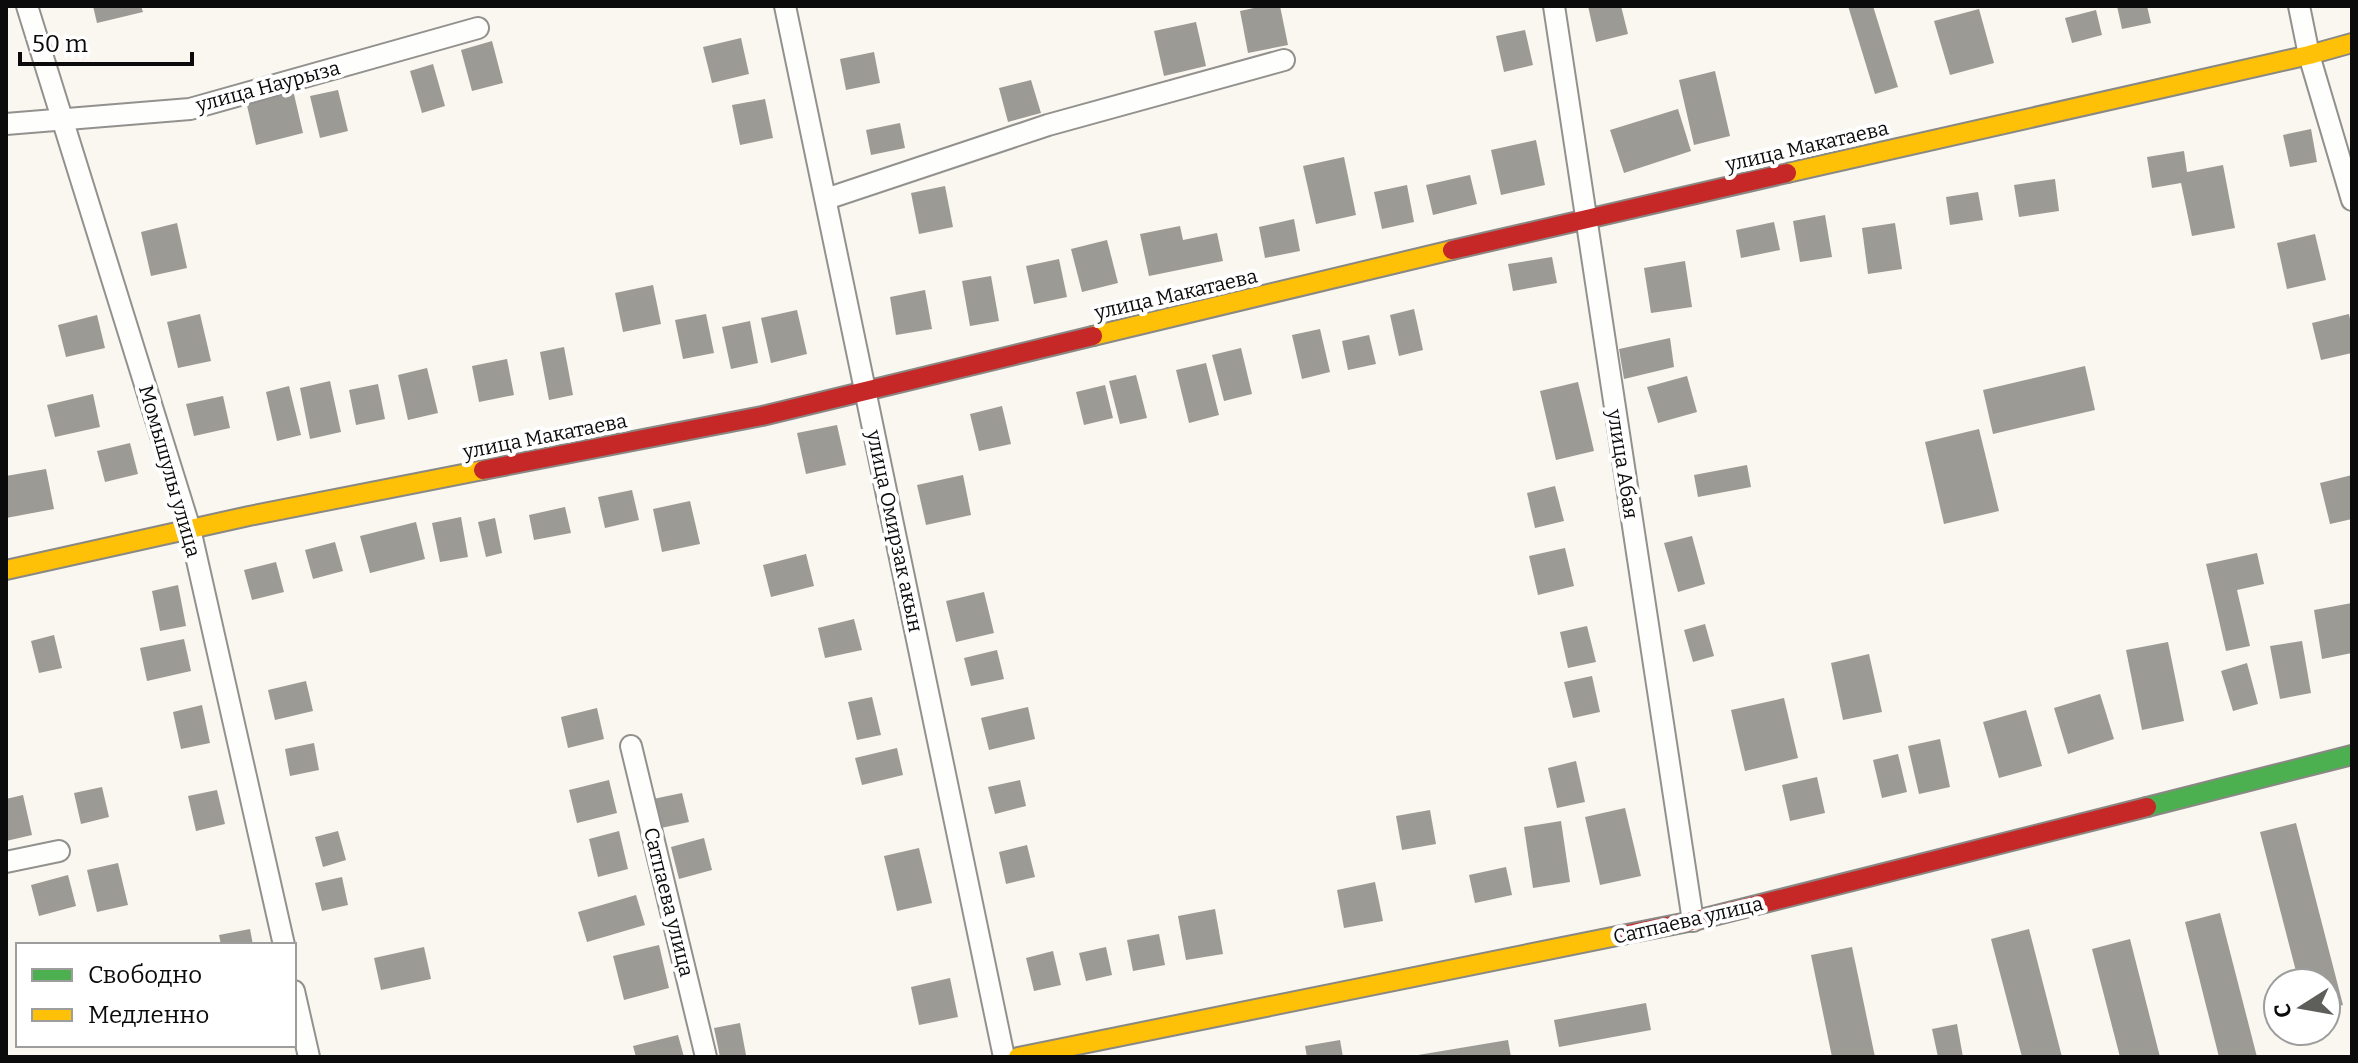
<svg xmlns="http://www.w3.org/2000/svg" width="2358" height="1063" font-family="Bitter,serif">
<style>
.building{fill:#9c9a95}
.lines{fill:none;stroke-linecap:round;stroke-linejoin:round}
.street-casing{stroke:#92918e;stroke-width:24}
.fast-casing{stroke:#898884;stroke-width:22}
.slow-casing{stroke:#898884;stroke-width:22}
.jam-casing{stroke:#898884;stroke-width:22}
.street{stroke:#fefefd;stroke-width:20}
.fast{stroke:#4caf50;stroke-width:18}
.slow{stroke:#ffc107;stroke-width:18}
.jam{stroke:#c62828;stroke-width:18}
.labels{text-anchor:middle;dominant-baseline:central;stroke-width:8;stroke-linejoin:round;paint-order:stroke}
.street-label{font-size:20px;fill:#0b0b0b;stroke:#fff}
</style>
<rect width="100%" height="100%" fill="#f9f7ef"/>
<g class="building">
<path d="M93 6H141L143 12 97 23Z"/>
<path d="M1263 6H1280L1288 45 1248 53 1240 11Z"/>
<path d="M1588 6H1621L1628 34 1596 42Z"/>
<path d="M1848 6H1873L1898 87 1875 94Z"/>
<path d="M2117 6H2147L2151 23 2122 29Z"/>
<path d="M1979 9 1994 63 1950 75 1934 21Z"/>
<path d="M2096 10 2102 35 2072 43 2065 18Z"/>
<path d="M1196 22 1206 66 1164 76 1154 31Z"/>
<path d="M1525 30 1533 65 1504 72 1496 36Z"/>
<path d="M741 38 749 74 712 83 703 47Z"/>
<path d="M492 41 503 83 472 91 461 50Z"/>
<path d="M874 52 880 83 846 90 840 59Z"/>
<path d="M433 64 445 106 422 113 410 71Z"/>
<path d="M1715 71 1730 136 1694 145 1679 80Z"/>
<path d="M1031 80 1041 113 1008 122 999 88Z"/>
<path d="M293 90 303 133 256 145 246 101Z"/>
<path d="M338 90 348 131 320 138 310 96Z"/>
<path d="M765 99 773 138 740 145 732 105Z"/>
<path d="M1678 109 1691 151 1624 173 1610 130Z"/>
<path d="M900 123 905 148 871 155 866 130Z"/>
<path d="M2311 129 2317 162 2290 167 2283 135Z"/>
<path d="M1536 140 1545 185 1501 195 1491 150Z"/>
<path d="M2184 151 2187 172 2223 165 2235 228 2192 236 2181 183 2152 188 2147 157Z"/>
<path d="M1344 157 1356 215 1316 224 1303 166Z"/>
<path d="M1470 175 1477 204 1433 215 1426 185Z"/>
<path d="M2055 179 2059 211 2019 217 2014 185Z"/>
<path d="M1407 185 1414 222 1382 229 1374 192Z"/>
<path d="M945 186 953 227 919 234 911 193Z"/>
<path d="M1978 192 1983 220 1950 225 1946 197Z"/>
<path d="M1825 215 1832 257 1800 262 1793 221Z"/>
<path d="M1294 219 1300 251 1265 258 1259 227Z"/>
<path d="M1774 222 1780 250 1741 258 1736 230Z"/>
<path d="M177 223 187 268 151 276 141 232Z"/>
<path d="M1895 223 1902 269 1868 274 1862 228Z"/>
<path d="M1180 226 1183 240 1217 233 1223 261 1149 276 1140 234Z"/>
<path d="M2315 234 2326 280 2287 289 2277 243Z"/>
<path d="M1107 240 1118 283 1082 292 1071 249Z"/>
<path d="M1552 257 1557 283 1513 291 1508 264Z"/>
<path d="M1059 259 1067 297 1034 304 1026 266Z"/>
<path d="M1685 261 1692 307 1651 313 1644 268Z"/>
<path d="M991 276 999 321 970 326 962 281Z"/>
<path d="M653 285 661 324 623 332 615 293Z"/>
<path d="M925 290 932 329 896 335 890 297Z"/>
<path d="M1414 309 1423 350 1399 356 1390 315Z"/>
<path d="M797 310 807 354 771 363 761 318Z"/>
<path d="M200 314 211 361 178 368 167 322Z"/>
<path d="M706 314 714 353 683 359 675 320Z"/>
<path d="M2349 314 2352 329V353L2321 360 2312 323Z"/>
<path d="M97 315 105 348 66 357 58 325Z"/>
<path d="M750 321 758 363 731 369 722 327Z"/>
<path d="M1320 329 1330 372 1302 379 1292 335Z"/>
<path d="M1369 335 1376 364 1348 370 1342 341Z"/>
<path d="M1670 338 1674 367 1624 379 1619 349Z"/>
<path d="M564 347 573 395 549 400 540 352Z"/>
<path d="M1241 348 1252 394 1224 401 1212 355Z"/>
<path d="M507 359 514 395 479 402 472 366Z"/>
<path d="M1206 363 1219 415 1189 423 1176 370Z"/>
<path d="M2085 366 2095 410 1993 434 1983 390Z"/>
<path d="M427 368 438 413 408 420 398 375Z"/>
<path d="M1136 375 1147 418 1120 424 1109 381Z"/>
<path d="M1687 376 1697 412 1658 423 1647 387Z"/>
<path d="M330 381 341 432 310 439 300 388Z"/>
<path d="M1578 382 1594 451 1556 460 1540 391Z"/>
<path d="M378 384 385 419 356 425 349 390Z"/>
<path d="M1105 385 1113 418 1084 425 1076 392Z"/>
<path d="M289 386 301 435 277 441 266 392Z"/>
<path d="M93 394 100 427 55 437 47 405Z"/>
<path d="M223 396 230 428 194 436 186 404Z"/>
<path d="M1002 406 1011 444 979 451 970 414Z"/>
<path d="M837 425 846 465 806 474 797 433Z"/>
<path d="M1979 429 1999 511 1944 524 1925 442Z"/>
<path d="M130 443 138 474 105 482 97 451Z"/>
<path d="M1747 465 1751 487 1698 497 1694 475Z"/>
<path d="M46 469 54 509 6 518V476Z"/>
<path d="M963 475 971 515 926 525 917 485Z"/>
<path d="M2352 475V519L2330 524 2320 483Z"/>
<path d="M1555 486 1564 521 1535 528 1527 493Z"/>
<path d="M632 490 639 520 605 528 598 497Z"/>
<path d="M690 501 700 544 662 552 653 509Z"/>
<path d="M565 507 571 533 534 540 529 515Z"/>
<path d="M461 517 468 557 440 562 432 523Z"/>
<path d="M495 518 502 553 486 557 478 522Z"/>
<path d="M416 522 425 559 370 573 360 536Z"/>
<path d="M1692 536 1705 584 1678 592 1664 543Z"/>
<path d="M335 542 343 571 313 579 305 550Z"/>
<path d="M1565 548 1574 586 1538 595 1529 556Z"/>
<path d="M2257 553 2264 584 2237 590 2250 646 2226 651 2206 564Z"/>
<path d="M806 554 814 586 771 597 763 565Z"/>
<path d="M276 562 284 592 252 600 244 570Z"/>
<path d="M178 585 186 626 160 631 152 591Z"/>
<path d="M984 592 994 633 956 642 946 601Z"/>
<path d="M2352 603V653L2322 659 2314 610Z"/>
<path d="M854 619 862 650 825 658 818 628Z"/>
<path d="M1705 624 1714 656 1693 662 1684 630Z"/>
<path d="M1587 626 1596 662 1568 668 1560 632Z"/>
<path d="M54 635 62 668 39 673 31 641Z"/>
<path d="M184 639 191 671 147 681 140 648Z"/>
<path d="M2302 641 2311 693 2280 699 2270 646Z"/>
<path d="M2168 642 2184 721 2142 730 2126 650Z"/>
<path d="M997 650 1004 679 971 686 964 658Z"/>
<path d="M1869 654 1882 712 1843 720 1831 663Z"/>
<path d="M2247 663 2258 704 2233 711 2221 671Z"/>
<path d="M1592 676 1600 712 1573 718 1564 682Z"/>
<path d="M306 681 313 711 275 720 268 690Z"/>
<path d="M2100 694 2114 739 2068 754 2054 708Z"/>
<path d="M872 697 881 735 857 740 848 702Z"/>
<path d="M1784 698 1798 758 1745 771 1731 710Z"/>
<path d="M202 705 210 743 181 749 173 712Z"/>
<path d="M1028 707 1035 739 989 750 981 718Z"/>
<path d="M597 708 604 739 568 748 561 717Z"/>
<path d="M2026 710 2042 766 1999 778 1983 722Z"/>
<path d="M1940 739 1950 787 1919 794 1908 746Z"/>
<path d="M314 743 319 770 290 776 285 749Z"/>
<path d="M897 748 903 775 862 785 855 758Z"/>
<path d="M1898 754 1907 792 1882 798 1873 760Z"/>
<path d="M1576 761 1585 802 1557 808 1548 768Z"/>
<path d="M1817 777 1825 813 1790 821 1782 785Z"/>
<path d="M609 780 617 813 577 823 569 790Z"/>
<path d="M1020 780 1026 806 995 814 988 787Z"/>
<path d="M102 787 109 817 81 824 74 793Z"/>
<path d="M217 790 225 824 196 831 188 796Z"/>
<path d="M682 793 689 822 661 828 653 799Z"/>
<path d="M23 795 32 835 6 841V799Z"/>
<path d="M1625 808 1641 876 1600 885 1585 817Z"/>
<path d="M1430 810 1436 844 1402 850 1396 816Z"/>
<path d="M1561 821 1570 882 1533 888 1524 827Z"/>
<path d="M2296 823 2343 1005 2326 1009V983H2299L2260 832Z"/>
<path d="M338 831 346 860 323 867 315 837Z"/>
<path d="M619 831 628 869 598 877 589 839Z"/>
<path d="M704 838 712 870 679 879 671 847Z"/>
<path d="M1027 845 1035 877 1006 884 999 852Z"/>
<path d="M919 848 932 903 897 911 884 856Z"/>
<path d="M118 863 128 905 97 912 87 870Z"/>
<path d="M1506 867 1512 895 1475 903 1469 875Z"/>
<path d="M68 875 76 906 39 916 31 885Z"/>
<path d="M342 877 348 905 322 911 315 883Z"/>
<path d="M1375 882 1383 921 1344 928 1337 890Z"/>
<path d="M636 895 645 925 587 942 578 912Z"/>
<path d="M1215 909 1223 954 1186 960 1178 916Z"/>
<path d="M2220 913 2257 1057H2219L2185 922Z"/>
<path d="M250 929 253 945H221L219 935Z"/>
<path d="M2029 929 2062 1057H2022L1991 939Z"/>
<path d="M1159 934 1165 965 1133 971 1127 940Z"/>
<path d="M2130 939 2160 1057H2120L2092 949Z"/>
<path d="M659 945 669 988 624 1000 613 956Z"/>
<path d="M424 947 431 979 381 990 374 958Z"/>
<path d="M1106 947 1112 975 1086 981 1079 953Z"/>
<path d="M1852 947 1875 1057H1832L1811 955Z"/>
<path d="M1053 951 1061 985 1034 991 1026 958Z"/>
<path d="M950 978 958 1017 919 1025 911 987Z"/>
<path d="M1646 1003 1651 1030 1559 1047 1554 1020Z"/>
<path d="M740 1023 746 1055 720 1057 714 1028Z"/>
<path d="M1957 1024 1963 1057H1938L1932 1029Z"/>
<path d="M678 1035 684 1057H636L633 1046Z"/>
<path d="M1340 1040 1343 1057H1307L1305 1046Z"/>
<path d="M1508 1040 1511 1057H1418V1055Z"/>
</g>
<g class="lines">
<g class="street-casing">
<g id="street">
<path d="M27 6 190 529 284 945"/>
<path d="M785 6 1004 1057"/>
<path d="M1554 6 1693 921"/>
<path d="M2299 6 2309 55 2352 200"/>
<path d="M6 124 190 109 478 28"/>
<path d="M826 199 1048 125 1284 60"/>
<path d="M631 746 706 1057"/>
<path d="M6 862 59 851"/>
<path d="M294 991 309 1057"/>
</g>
</g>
<g class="fast-casing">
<path id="fast" d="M2147 807 2352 755"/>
</g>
<g class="slow-casing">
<g id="slow">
<path d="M1787 173 2309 55 2352 43"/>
<path d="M1093 336 1452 250"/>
<path d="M6 570 249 516 483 470"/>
<path d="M1018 1057 1622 935"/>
</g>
</g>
<g class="jam-casing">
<g id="jam">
<path d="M1452 250 1787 173"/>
<path d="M483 470 762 416 1093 336"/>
<path d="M1622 935 1693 921 2147 807"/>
</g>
</g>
<use href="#street" class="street"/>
<use href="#fast" class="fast"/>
<use href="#slow" class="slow"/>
<use href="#jam" class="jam"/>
</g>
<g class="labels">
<g class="street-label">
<text transform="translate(268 86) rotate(-15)">улица Наурыза</text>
<text transform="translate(1807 146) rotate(-13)">улица Макатаева</text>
<text transform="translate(1176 294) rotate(-13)">улица Макатаева</text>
<text transform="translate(545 436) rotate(-11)">улица Макатаева</text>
<text transform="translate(1623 464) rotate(81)">улица Абая</text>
<text transform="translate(170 471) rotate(74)">Момышулы улица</text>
<text transform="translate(895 531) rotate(78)">улица Омирзак акын</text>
<text transform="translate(669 902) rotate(76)">Сатпаева улица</text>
<text transform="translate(1688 920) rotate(-13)">Сатпаева улица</text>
</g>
</g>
<rect width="2358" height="1063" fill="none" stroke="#0b0b0b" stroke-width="16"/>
<rect x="16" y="943" width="280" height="104" fill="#ffffff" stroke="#9d9d9d" stroke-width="2"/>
<rect x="32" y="969" width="40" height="12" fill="#4caf50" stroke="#9d9d9d" stroke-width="2"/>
<text x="88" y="983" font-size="24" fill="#0b0b0b">Свободно</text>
<rect x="32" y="1009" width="40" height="12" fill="#ffc107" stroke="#9d9d9d" stroke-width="2"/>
<text x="88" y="1023" font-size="24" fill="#0b0b0b">Медленно</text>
<g transform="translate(2302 1007) rotate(259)"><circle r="38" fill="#ffffff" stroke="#9d9d9d" stroke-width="2"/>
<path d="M0-6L14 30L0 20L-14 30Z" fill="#5e5e5b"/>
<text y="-12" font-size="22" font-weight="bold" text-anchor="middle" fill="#0b0b0b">С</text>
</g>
<path d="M20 52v12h172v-12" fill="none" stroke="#0b0b0b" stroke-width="4"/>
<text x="32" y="52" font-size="24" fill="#0b0b0b" stroke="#ffffff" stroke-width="6" paint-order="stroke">50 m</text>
</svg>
